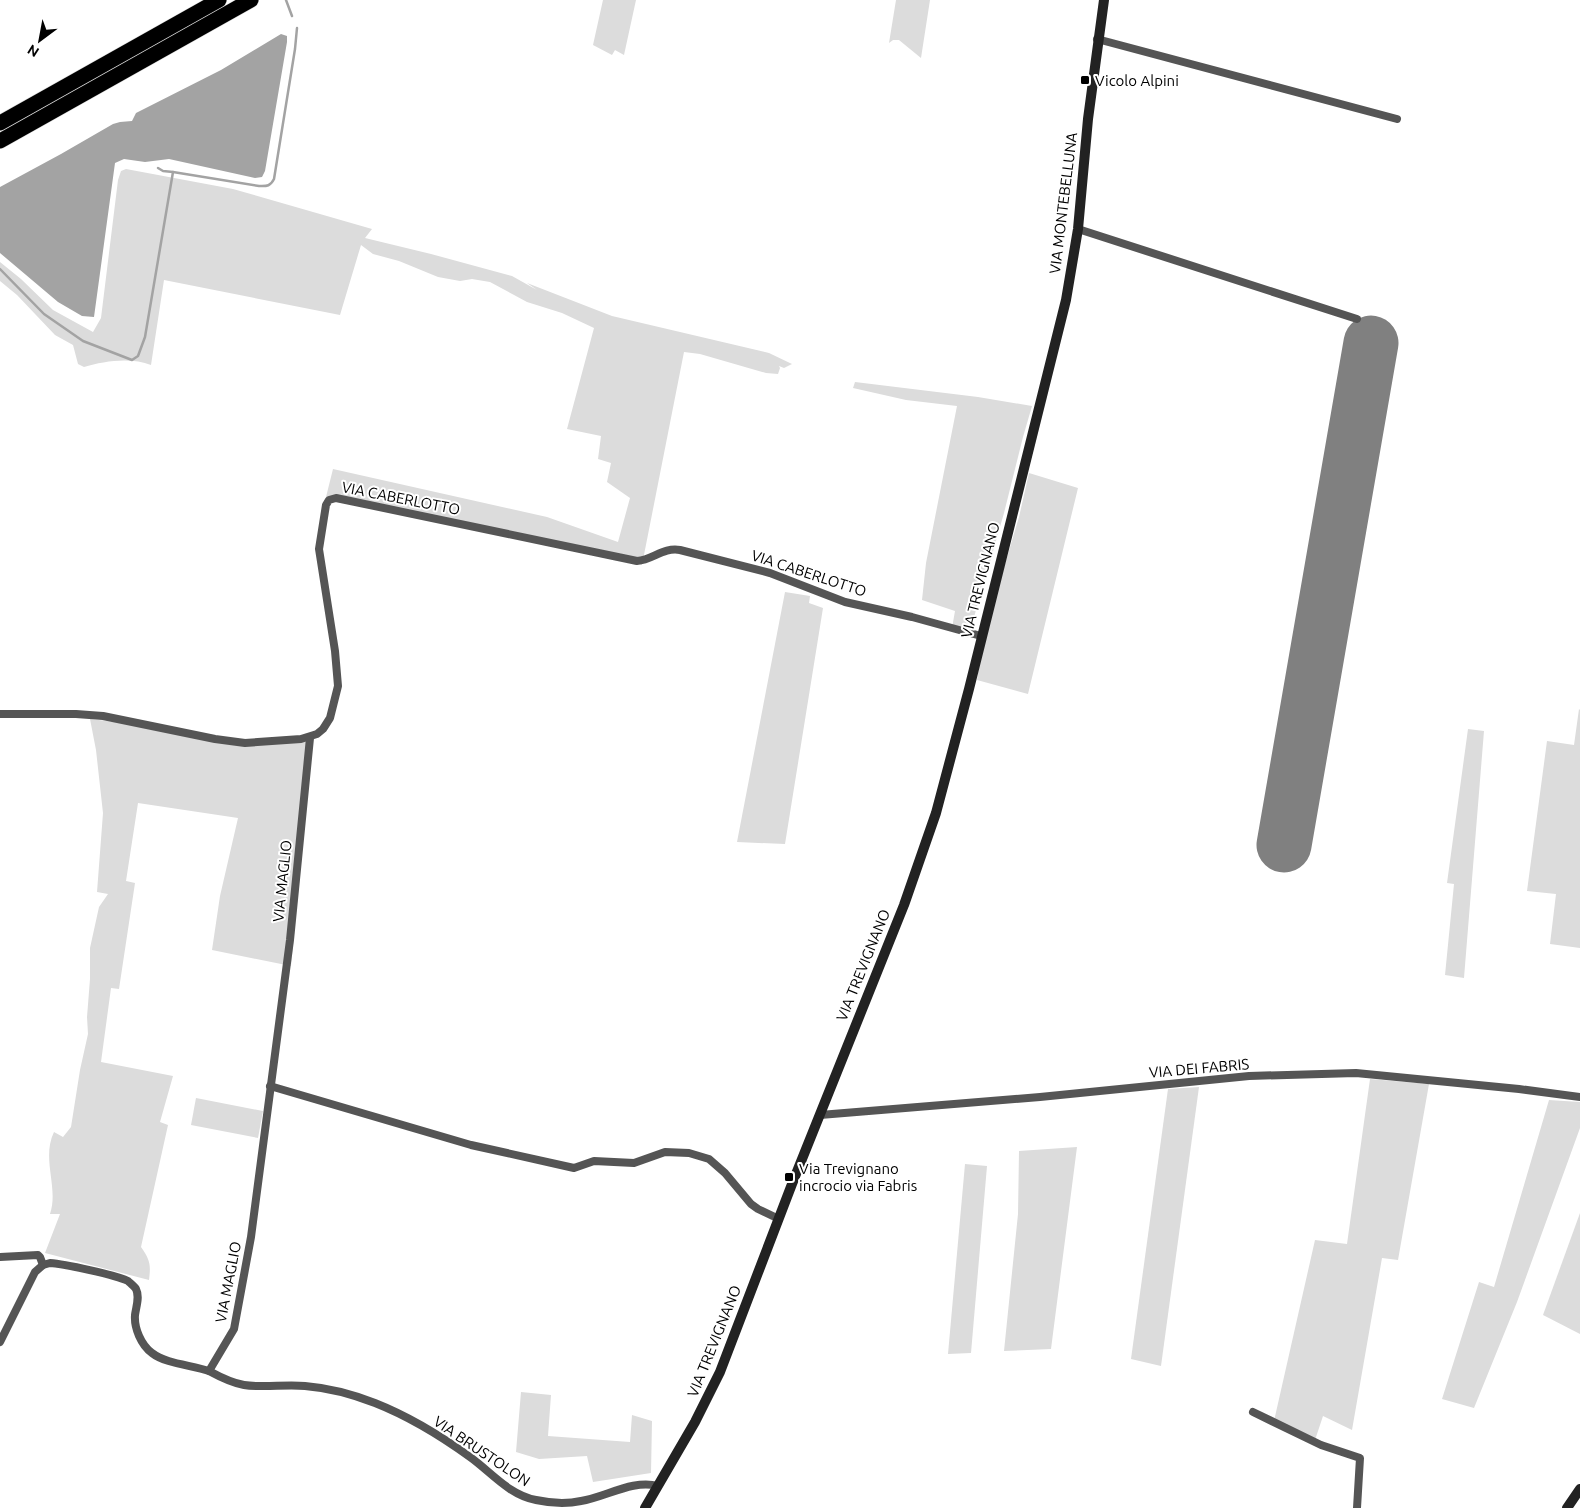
<svg xmlns="http://www.w3.org/2000/svg" width="1580" height="1508" font-family="Ubuntu,sans-serif">
<style>
.green{fill:#dcdcdc}
.water{fill:#a3a3a3}
.lines{fill:none;stroke-linecap:round;stroke-linejoin:round}
.stream{stroke:#a3a3a3;stroke-width:2.5}
.runway{stroke:#808080;stroke-width:55}
.highway-casing{stroke:#dbdbdb;stroke-width:16}
.street{stroke:#555;stroke-width:8}
.secondary{stroke:#222;stroke-width:10}
.highway{stroke:#000;stroke-width:15}
.poi-dot{fill:#000;stroke:#fff;stroke-width:2}
.labels{text-anchor:middle;dominant-baseline:central;stroke-width:4;stroke-linejoin:round;paint-order:stroke}
.poi-label{font-size:15px;fill:#000;stroke:#fff;text-anchor:start}
.street-label{font-size:15px;fill:#000;stroke:#fff}
</style>
<rect width="100%" height="100%" fill="#fff"/>
<g class="green">
<path d="M603 0H636L624 55 615 50 612 55 593 45Z"/>
<path d="M896 0H930L921 58 899 40H893L889 43Z"/>
<path d="M126 169 233 189 372 229 365 238 431 254 512 276 537 290 527 283 612 316 769 353 792 364 784 368 779 366 780 368 778 374 766 373 700 354 684 352 642 565 326 497 333 469 547 517 618 542 630 498 607 482 611 463 598 459 601 436 567 429 594 328 562 313 527 302 490 282 472 279 460 281 438 277 399 261 373 254 361 245 340 315 164 280 151 365C131 357 104 361 84 367L78 364 73 345 55 335 17 295 0 281V262L21 279 53 310 93 332 101 318 118 180 121 171Z"/>
<path d="M855 382 978 397 1032 406 1023 437 1004 513 968 638 952 628 955 611 922 600 926 563 957 406 906 400 853 388Z"/>
<path d="M1029 473 1078 488 1028 694 977 680 984 635 1019 517Z"/>
<path d="M785 592 810 596 809 603 823 608 785 844 737 842Z"/>
<path d="M1579 709 1580 710V948L1550 944 1556 894 1527 891 1547 741 1574 745Z"/>
<path d="M90 719 140 725 229 743 313 739 291 966 212 950 220 896 238 818 138 803 126 881 135 883 119 989 111 988 101 1062 173 1076 160 1122 168 1125 141 1247C150 1260 151 1264 149 1280L45 1253 60 1214H50C59 1187 41 1159 54 1132L63 1137 71 1127 80 1070 88 1034 87 1017 90 979V948L99 907 108 894 97 892 103 813 96 750Z"/>
<path d="M1468 729 1484 731 1464 978 1445 975 1454 884 1447 883Z"/>
<path d="M1370 1079 1429 1084 1398 1260 1382 1258 1352 1430 1323 1416 1315 1440 1274 1421 1315 1240 1347 1244Z"/>
<path d="M1199 1087 1161 1366 1131 1359 1168 1089Z"/>
<path d="M196 1098 263 1111 258 1138 191 1125Z"/>
<path d="M1549 1100 1580 1102V1128L1517 1302 1474 1408 1442 1399 1479 1282 1494 1287Z"/>
<path d="M1077 1147 1051 1349 1004 1351 1018 1214 1019 1151Z"/>
<path d="M965 1164 987 1166 971 1353 948 1354Z"/>
<path d="M1580 1213V1334L1543 1315Z"/>
<path d="M521 1392 551 1395 548 1436 630 1442 632 1415 652 1421 651 1473 593 1482 587 1456 539 1459 516 1452Z"/>
</g>
<path class="water" d="M281 34 287 36V42L265 171 262 177 255 178 169 159 145 162 124 159 115 163 94 317 82 316 58 302 0 253V187L61 154 113 124 120 122 132 121 136 113 221 70Z"/>
<g class="lines">
<g class="stream">
<path d="M286 0 292 16"/>
<path d="M158 168 163 171 173 172"/>
<path d="M0 269 44 314 83 341 132 360 138 356 145 337 173 172 259 186C266 186 270 187 274 179L295 49 297 28"/>
</g>
<path class="runway" d="M1284 845 1371 343"/>
<g class="highway-casing">
<g id="highway">
<path d="M0 123 219 0"/>
<path d="M0 141 251 0"/>
</g>
</g>
<g class="street">
<path d="M1097 39 1397 119"/>
<path d="M1078 229 1357 319"/>
<path d="M0 714H76L103 716 215 739 245 743 301 739 317 734 323 729 330 718 338 686 335 651 319 549 326 505 329 500 336 498 637 561C653 560 663 547 680 550L770 573 845 602 912 617 981 636"/>
<path d="M270 1086 471 1145 574 1168 594 1161 634 1163 665 1152 689 1153 709 1159 725 1173 751 1204 758 1209 779 1219"/>
<path d="M820 1115 1040 1097 1249 1076 1356 1073 1519 1089 1580 1097"/>
<path d="M0 1257 38 1255 40 1257 43 1265"/>
<path d="M0 1342 35 1272 43 1265 50 1263C64 1264 116 1275 128 1281 130 1283 134 1286 136 1289 140 1297 136 1307 135 1315 134 1328 141 1345 152 1353 166 1364 192 1365 209 1371L234 1329 251 1237 290 940 310 738"/>
<path d="M209 1371C220 1377 232 1383 244 1385 264 1388 285 1384 305 1386 329 1388 352 1394 375 1403 408 1416 441 1436 470 1457 491 1472 509 1495 536 1500 550 1503 567 1504 581 1501 606 1497 633 1479 658 1486"/>
<path d="M1253 1412 1321 1445 1360 1458 1357 1508"/>
</g>
<g class="secondary">
<path d="M645 1508 695 1422 720 1372 792 1184 904 905 936 813 969 689 1066 300 1078 229 1088 119 1104 0"/>
<path d="M1567 1508 1580 1489"/>
</g>
<use href="#highway" class="highway"/>
</g>
<g class="poi-dot">
<rect x="1080" y="75" width="10" height="10" rx="2.5"/>
<rect x="784" y="1172" width="10" height="10" rx="2.5"/>
</g>
<g class="labels">
<g class="poi-label">
<text x="1095" y="80">Vicolo Alpini</text>
<text x="799" y="1168">Via Trevignano<tspan x="799" dy="17">incrocio via Fabris</tspan></text>
</g>
<g class="street-label">
<text transform="translate(1063 203) rotate(-83)">VIA MONTEBELLUNA</text>
<text transform="translate(401 498) rotate(11)">VIA CABERLOTTO</text>
<text transform="translate(809 573) rotate(18)">VIA CABERLOTTO</text>
<text transform="translate(980 580) rotate(-76)">VIA TREVIGNANO</text>
<text transform="translate(282 881) rotate(-84)">VIA MAGLIO</text>
<text transform="translate(863 965) rotate(-68)">VIA TREVIGNANO</text>
<text transform="translate(1199 1068) rotate(-5)">VIA DEI FABRIS</text>
<text transform="translate(228 1282) rotate(-79)">VIA MAGLIO</text>
<text transform="translate(714 1341) rotate(-68)">VIA TREVIGNANO</text>
<text transform="translate(482 1451) rotate(34)">VIA BRUSTOLON</text>
</g>
</g>
<g transform="translate(40 40) rotate(212)" stroke="#ffffff" stroke-width="4" paint-order="stroke">
<path d="M0-4L9 19L0 12L-9 19Z" fill="#000000"/>
<text y="-8" font-size="14" font-weight="bold" text-anchor="middle" fill="#000000">N</text>
</g>
</svg>
